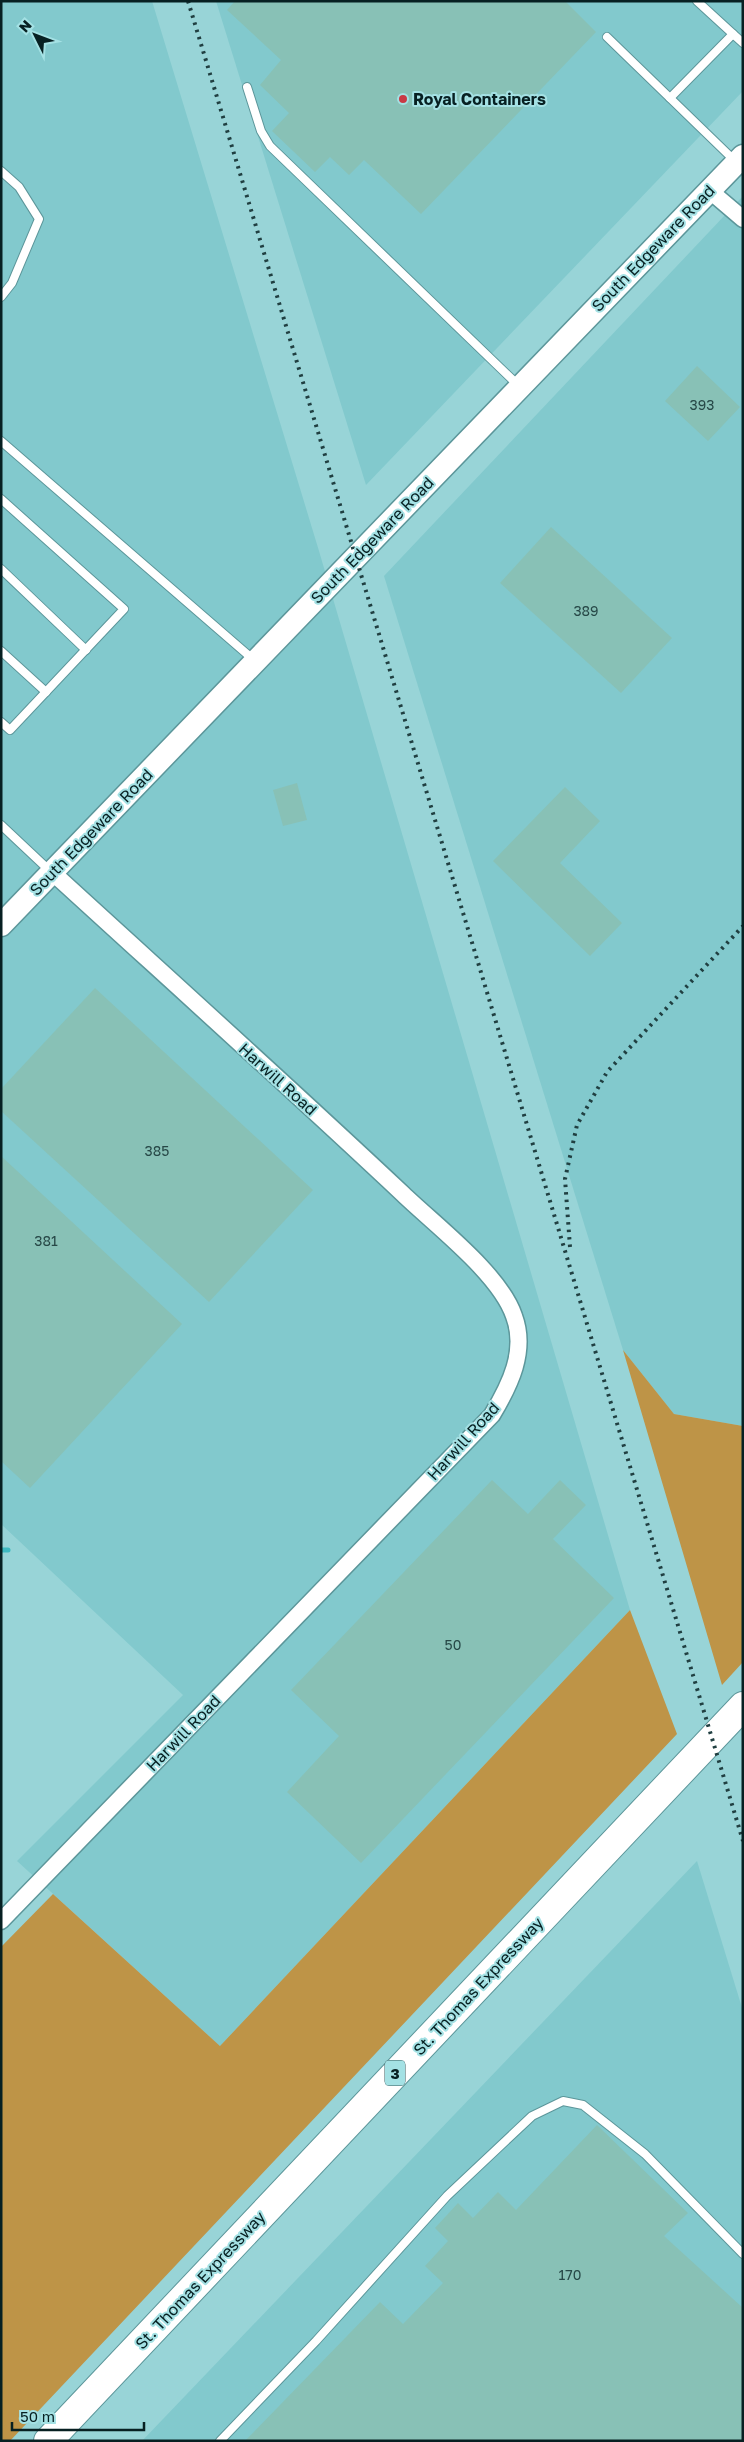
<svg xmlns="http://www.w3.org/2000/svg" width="744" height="2442" font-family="'Golos Text',sans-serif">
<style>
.built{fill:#82c9cd}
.green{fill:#be9447}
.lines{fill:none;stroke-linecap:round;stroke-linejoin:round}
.stream{stroke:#3fb9c0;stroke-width:5}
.building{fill:#88c1b6}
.service-casing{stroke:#5c969a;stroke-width:10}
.minor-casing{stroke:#5c969a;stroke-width:19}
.secondary-casing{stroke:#5c969a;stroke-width:25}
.motorway-casing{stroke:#5c969a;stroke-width:30}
.service{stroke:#fff;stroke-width:8}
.minor{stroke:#fff;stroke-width:16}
.secondary{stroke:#fff;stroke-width:22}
.motorway{stroke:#fff;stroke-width:28}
.rail{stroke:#203f41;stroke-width:4;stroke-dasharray:2.5 5;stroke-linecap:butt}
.poi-dot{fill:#c93945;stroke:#a4e1e4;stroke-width:2}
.labels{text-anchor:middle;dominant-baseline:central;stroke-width:4;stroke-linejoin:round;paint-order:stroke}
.number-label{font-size:14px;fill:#274847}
.shield{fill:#a4e1e4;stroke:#365a5c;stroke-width:1}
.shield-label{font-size:15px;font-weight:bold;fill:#072022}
.poi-label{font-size:16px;font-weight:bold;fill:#072022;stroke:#a4e1e4;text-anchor:start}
.street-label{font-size:16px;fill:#072022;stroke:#a4e1e4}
</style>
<rect width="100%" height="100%" fill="#98d4d7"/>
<g class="built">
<path d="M1 1H152L319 551 630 1610 220 2046 17 1861 183 1695 1 1524Z"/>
<path d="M216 1H743V91L366 485Z"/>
<path d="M743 196V1426L674 1414 623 1350 384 576Z"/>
<path d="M697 1861 743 2011V2441H142Z"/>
</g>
<g class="green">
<path d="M623 1350 674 1414 743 1426V1662L722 1685Z"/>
<path d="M630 1610 677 1734 10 2441H1V1947L53 1894 220 2046Z"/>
</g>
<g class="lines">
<path class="stream" d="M1 1550H8"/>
</g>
<g class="building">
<path d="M235 1H565L596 32 421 214 364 160 349 175 330 157 315 172 272 131 289 113 260 85 281 60 227 10Z"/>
<path d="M697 366 740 407 708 441 665 401Z"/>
<path d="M551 527 672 638 621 693 500 583Z"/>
<path d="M297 783 307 820 283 826 273 790Z"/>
<path d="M565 787 600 821 560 863 622 923 590 956 493 861Z"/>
<path d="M95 988 313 1190 209 1302 1 1111V1089Z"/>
<path d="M1 1156 182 1324 30 1488 1 1461Z"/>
<path d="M492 1480 528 1514 560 1480 586 1505 553 1539 614 1598 361 1863 287 1792 339 1736 291 1690Z"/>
<path d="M597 2125 688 2213 664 2236 743 2308V2441H245L380 2302 403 2324 443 2283 425 2266 448 2241 435 2228 458 2203 473 2218 498 2192 516 2210Z"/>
</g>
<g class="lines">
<g class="service-casing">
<g id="service">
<path d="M697 1 733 34"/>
<path d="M607 37 735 161"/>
<path d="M247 87 261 131 270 146 519 386"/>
<path d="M670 98 733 34 743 43"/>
<path d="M1 171 19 187 39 219 12 283 1 297"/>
<path d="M1 441 255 661"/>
<path d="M1 499 124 609 10 730 1 722"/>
<path d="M1 569 86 650"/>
<path d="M1 651 46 692"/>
<path d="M1 825 50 871"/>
<path d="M220 2441 316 2341 447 2196 532 2116 563 2101 583 2105 645 2154 743 2254"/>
</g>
</g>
<g class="minor-casing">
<g id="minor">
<path d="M709 190 743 219"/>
<path d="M1 1921 492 1415C510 1385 527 1351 514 1316 500 1274 435 1225 403 1194 287 1085 169 979 52 872"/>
</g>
</g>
<g class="secondary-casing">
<path id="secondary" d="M1 925 743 156"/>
</g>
<g class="motorway-casing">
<path id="motorway" d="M48 2441 743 1706"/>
</g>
<use href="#service" class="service"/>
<use href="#minor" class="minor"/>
<use href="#secondary" class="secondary"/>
<use href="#motorway" class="motorway"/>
<g class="rail">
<path d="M188 1 743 1841"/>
<path d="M570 1247 565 1179 577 1125 607 1072 743 926"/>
</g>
</g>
<circle class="poi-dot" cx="403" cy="99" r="5"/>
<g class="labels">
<g class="number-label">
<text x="702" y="404">393</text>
<text x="586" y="610">389</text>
<text x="157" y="1150">385</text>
<text x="46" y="1240">381</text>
<text x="453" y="1644">50</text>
<text x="570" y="2274">170</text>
</g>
<rect class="shield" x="385" y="2060.5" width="20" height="25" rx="4"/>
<g class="shield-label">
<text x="395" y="2073">3</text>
</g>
<g class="poi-label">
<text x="413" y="99">Royal Containers</text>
</g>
<g class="street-label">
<text transform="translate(653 248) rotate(-46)">South Edgeware Road</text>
<text transform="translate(372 540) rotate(-46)">South Edgeware Road</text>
<text transform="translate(91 832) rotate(-46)">South Edgeware Road</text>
<text transform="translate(278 1079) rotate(42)">Harwill Road</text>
<text transform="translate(463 1441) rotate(-48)">Harwill Road</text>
<text transform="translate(183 1733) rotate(-46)">Harwill Road</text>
<text transform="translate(478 1986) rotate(-47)">St. Thomas Expressway</text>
<text transform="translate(200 2280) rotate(-47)">St. Thomas Expressway</text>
</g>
</g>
<rect width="744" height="2442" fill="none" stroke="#072022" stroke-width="5"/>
<g transform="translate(35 35) rotate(312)" stroke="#a4e1e4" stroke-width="4" paint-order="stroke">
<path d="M0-4L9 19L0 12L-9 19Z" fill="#072022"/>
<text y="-8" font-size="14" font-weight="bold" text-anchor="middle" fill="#072022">N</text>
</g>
<path d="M12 2422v8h132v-8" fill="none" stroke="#072022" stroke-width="2.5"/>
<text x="20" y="2422" font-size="15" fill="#072022" stroke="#a4e1e4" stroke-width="4" paint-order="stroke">50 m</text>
</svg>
